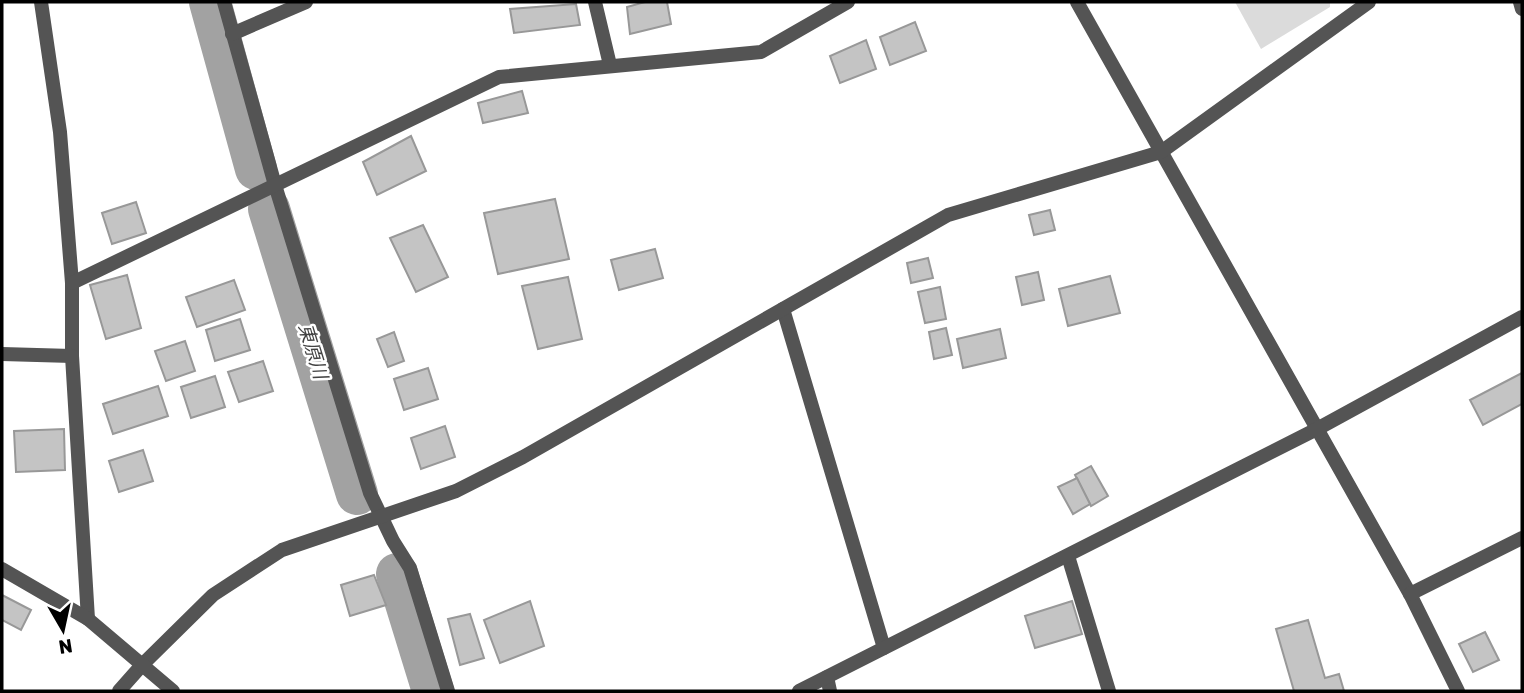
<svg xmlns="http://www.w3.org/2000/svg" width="1524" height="693" font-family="Rubik,'Noto Sans JP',sans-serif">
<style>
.green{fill:#dbdbdb}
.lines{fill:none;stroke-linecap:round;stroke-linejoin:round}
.river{stroke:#a2a2a2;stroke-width:42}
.building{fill:#c4c4c4;stroke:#989898;stroke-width:2}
.minor{stroke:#545454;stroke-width:14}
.tertiary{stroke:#545454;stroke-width:14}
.labels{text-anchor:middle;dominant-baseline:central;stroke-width:5;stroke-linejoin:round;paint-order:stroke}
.water-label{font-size:19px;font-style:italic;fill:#434343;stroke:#fff}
</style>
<rect width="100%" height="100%" fill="#fff"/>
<path class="green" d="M1235 2H1330V7L1261 49Z"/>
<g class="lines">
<g class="river">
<path d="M210 2 256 169"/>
<path d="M269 209 357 494"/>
<path d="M397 574 433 691"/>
</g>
</g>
<g class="building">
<path d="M645 2H667L671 24 630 34 627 7Z"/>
<path d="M576 4 580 25 514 33 510 9Z"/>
<path d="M915 22 926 51 890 65 880 37Z"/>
<path d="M866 40 876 69 840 83 830 56Z"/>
<path d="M522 91 528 113 483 123 478 103Z"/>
<path d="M411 136 426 171 377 195 363 162Z"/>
<path d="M555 199 569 259 498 274 484 213Z"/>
<path d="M136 202 146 233 112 244 102 213Z"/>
<path d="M1050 210 1055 230 1034 235 1029 215Z"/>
<path d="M423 225 448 277 416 292 390 238Z"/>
<path d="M655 249 663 278 619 290 611 260Z"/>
<path d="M928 258 933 278 911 283 907 263Z"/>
<path d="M1038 272 1044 300 1022 305 1016 277Z"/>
<path d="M127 275 141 328 106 339 90 285Z"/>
<path d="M1110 276 1120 313 1068 326 1059 289Z"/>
<path d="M568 277 582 339 538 349 522 286Z"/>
<path d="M234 280 245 310 197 327 186 297Z"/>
<path d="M940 287 946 319 925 323 918 292Z"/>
<path d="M240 319 250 350 215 361 206 330Z"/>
<path d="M946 328 952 355 934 359 929 332Z"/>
<path d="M1000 329 1006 358 963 368 957 339Z"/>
<path d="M394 332 404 361 388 367 377 339Z"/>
<path d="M185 341 195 371 166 381 155 351Z"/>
<path d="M263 361 273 391 239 402 228 372Z"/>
<path d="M428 368 438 399 404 410 394 379Z"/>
<path d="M1522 373V404L1483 425 1470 400Z"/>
<path d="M215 376 225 407 191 418 181 387Z"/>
<path d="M158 386 168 416 113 434 103 404Z"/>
<path d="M445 426 455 457 421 469 411 438Z"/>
<path d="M64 429 65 470 16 472 14 431Z"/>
<path d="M143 450 153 481 119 492 109 461Z"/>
<path d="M1091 466 1108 496 1091 506 1075 475Z"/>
<path d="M1077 478 1090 504 1073 514 1058 487Z"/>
<path d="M374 575 386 605 350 616 341 585Z"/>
<path d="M2 595 31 610 21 630 2 620Z"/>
<path d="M530 601 544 646 500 663 484 620Z"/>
<path d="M1072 601 1082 634 1035 648 1025 616Z"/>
<path d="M470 614 484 658 460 665 448 619Z"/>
<path d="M1308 620 1325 678 1339 674 1344 691H1294L1276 629Z"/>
<path d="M1485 632 1499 660 1473 672 1459 644Z"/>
</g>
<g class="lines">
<g class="minor">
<path d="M41 2 60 132 72 283V356L88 619"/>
<path d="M224 2 275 185 370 493 393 541 410 568 448 691"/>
<path d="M595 2 610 65"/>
<path d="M1077 2 1410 594 1458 691"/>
<path d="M232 34 306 2"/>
<path d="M72 283 499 77 761 52 848 2"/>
<path d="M783 309 884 648"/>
<path d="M2 354 72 356"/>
<path d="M1068 556 1109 691"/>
<path d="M1410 594 1522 538"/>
<path d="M827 677 830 691"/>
<path d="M119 691 142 665 213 595 282 550 456 491 523 457 948 215 1161 152 1369 2"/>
</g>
<g class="tertiary">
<path d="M1520 2 1522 9"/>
<path d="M2 569 88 619 173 691"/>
<path d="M799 691 1317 429 1522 317"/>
</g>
</g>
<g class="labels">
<g class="water-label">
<text transform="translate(313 351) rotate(73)">東原川</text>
</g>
</g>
<rect width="1524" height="693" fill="none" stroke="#000000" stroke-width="7"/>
<g transform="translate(63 630) rotate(171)" stroke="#ffffff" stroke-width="5" paint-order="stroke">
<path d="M0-5L12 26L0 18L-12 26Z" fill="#000000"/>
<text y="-10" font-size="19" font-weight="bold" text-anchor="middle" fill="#000000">N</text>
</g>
</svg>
